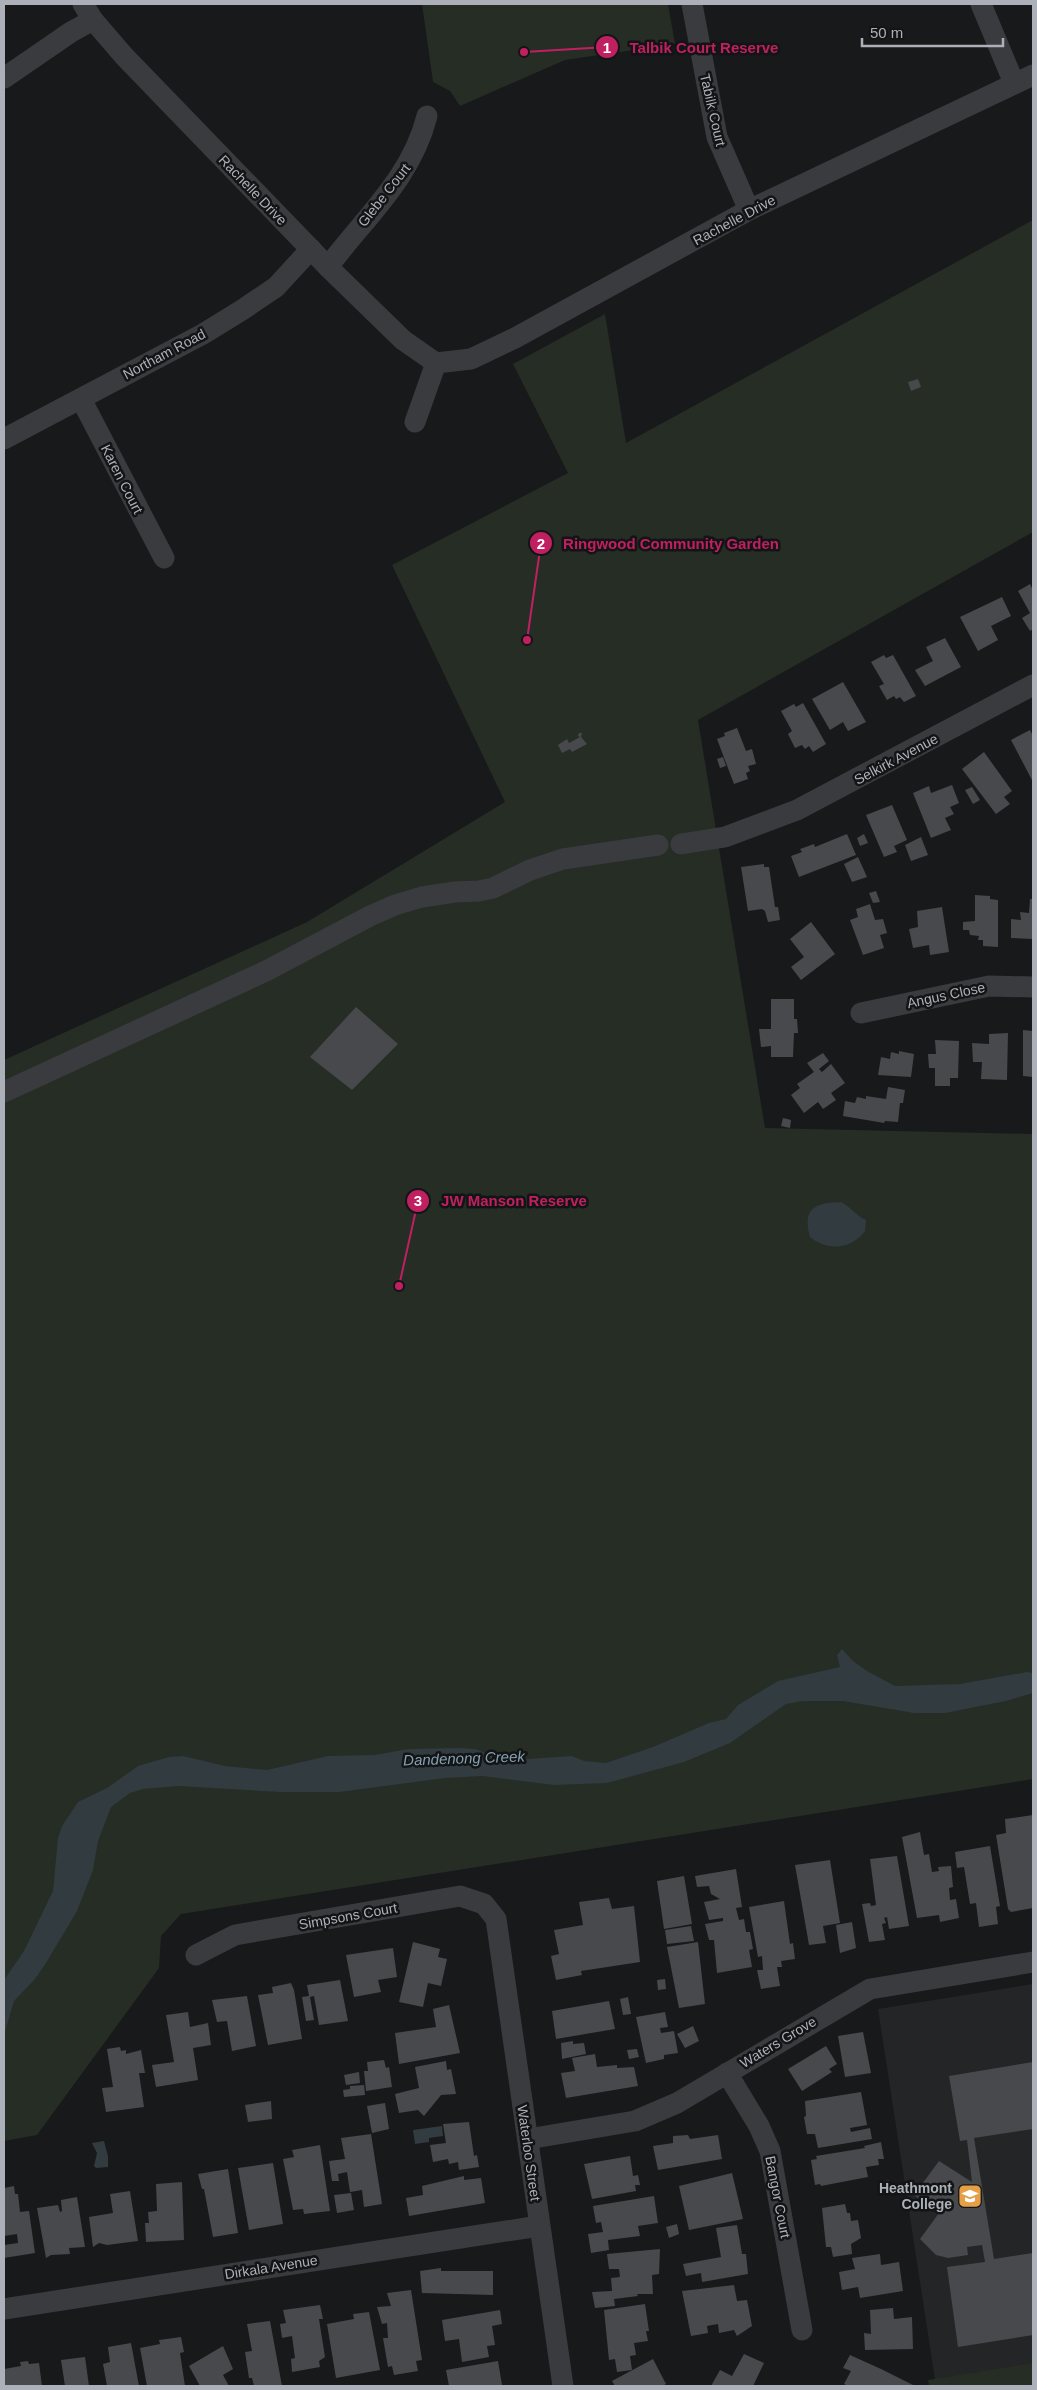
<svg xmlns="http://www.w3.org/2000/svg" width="1037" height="2390" font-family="Arial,sans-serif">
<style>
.built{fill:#242527}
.green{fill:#252d25}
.water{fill:#313b40}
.building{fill:#47494d}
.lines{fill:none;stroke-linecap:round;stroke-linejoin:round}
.minor{stroke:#3a3b3f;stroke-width:21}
.labels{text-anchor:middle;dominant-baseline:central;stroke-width:5;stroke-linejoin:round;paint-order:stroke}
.street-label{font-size:14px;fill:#acb1b9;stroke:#131415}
.poi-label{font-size:14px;font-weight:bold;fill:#acb1b9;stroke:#131415;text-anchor:end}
.water-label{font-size:15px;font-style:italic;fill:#85a1b1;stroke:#131415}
.leader{fill:none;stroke:#c12060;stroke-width:2}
.callout-dot{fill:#c12060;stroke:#131415;stroke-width:2}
.mark-label{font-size:15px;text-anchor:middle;font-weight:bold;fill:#fff}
.callout-label{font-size:15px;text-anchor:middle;font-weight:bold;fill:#c12060;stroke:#131415;stroke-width:5;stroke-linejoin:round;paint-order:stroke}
</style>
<rect width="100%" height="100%" fill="#18191a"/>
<path class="built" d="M1033 1984V2386H936L878 2009Z"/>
<g class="green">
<path d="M422 4H668L675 44 565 60 460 106 450 91 433 82Z"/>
<path d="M1033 220V532L698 720 765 1128 1033 1134V1779L181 1914 161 1936 159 1968 37 2135 4 2141V1060L307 922 505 802 392 565 568 473 513 364 605 314 626 443Z"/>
<path d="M1033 2363V2386H929L928 2380Z"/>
</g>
<g class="water">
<path d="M841 1202C851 1207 856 1216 866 1220L865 1231C851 1250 827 1251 810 1237 802 1208 815 1203 841 1202Z"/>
<path d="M842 1649 853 1661 867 1671 895 1686 960 1684 1027 1672 1033 1673V1693L1006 1701 945 1713H914L843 1701H803L786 1704 730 1743 684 1762 607 1783 554 1785 483 1776 445 1778 339 1792H280L178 1786 143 1789 130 1793 111 1807 98 1841 93 1870 77 1911 46 1963 35 1979 14 2001 4 2035V1980L24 1951 53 1891 58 1838 62 1826 78 1802 107 1788 138 1766 169 1757 183 1756 225 1766 267 1770 328 1756 374 1755 409 1749 460 1748 475 1749 497 1757 513 1760 572 1756 584 1761 606 1763 653 1747 709 1723 726 1719 738 1705 778 1681 840 1667 837 1655Z"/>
<path d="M442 2126 443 2136 429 2138V2142L415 2144 413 2130Z"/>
<path d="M104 2141 108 2156V2167L96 2168 94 2166 97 2153 92 2143Z"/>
</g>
<g class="building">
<path d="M918 379 921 387 911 391 908 382Z"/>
<path d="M1030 584 1033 590V629L1030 631 1022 618 1030 613 1018 591Z"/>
<path d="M1002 597 1011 616 991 626 998 640 978 651 960 617Z"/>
<path d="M945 638 961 667 925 686 915 670 933 661 926 647Z"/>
<path d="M884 655 886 658 893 655 916 696 904 702 900 697 896 699 894 696 887 700 879 686 884 684 871 662Z"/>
<path d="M843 682 866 722 848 731 843 722 830 730 812 699Z"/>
<path d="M803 703 826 744 813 752 809 746 805 749 802 745 795 748 788 734 792 731 781 711 794 704 796 707Z"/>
<path d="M737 728 746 751 752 749 756 764 748 766 750 771 746 773 748 779 734 784 717 739 725 736 724 733Z"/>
<path d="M1030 730 1033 736V782L1011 740Z"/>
<path d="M579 733H582L581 737 587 744 572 752 570 749 562 753 558 745 567 739 569 743 580 737 578 736Z"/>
<path d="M984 752 1012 791 1004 797 1010 804 996 814 962 769Z"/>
<path d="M723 757 726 766 720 768 717 759Z"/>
<path d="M952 785 959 803 950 807 954 814 945 818 951 830 931 838 913 793 929 786 931 793Z"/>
<path d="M972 787 980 800 973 804 965 790Z"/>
<path d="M892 805 907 840 894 846 897 852 884 857 866 815Z"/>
<path d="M847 834 856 855 799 877 791 856 802 852 800 849 814 844 815 847Z"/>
<path d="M864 834 868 843 860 846 857 838Z"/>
<path d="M921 837 928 855 911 861 905 845Z"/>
<path d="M858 857 867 877 852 882 844 864Z"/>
<path d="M764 864V867H769L775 907H778L780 920 768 922 765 911 762 909 748 911 741 867Z"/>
<path d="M876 891 880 902 873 903 869 893Z"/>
<path d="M975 895 990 896V899L998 900V947L983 946V940H978L979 936 970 935 969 930H963V922L975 921Z"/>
<path d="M1030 899H1033V939L1011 938V919L1021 920 1020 912 1029 913Z"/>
<path d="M870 904 875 920 883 919 887 933 880 935 884 948 863 955 850 920 858 917 856 909Z"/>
<path d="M942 907 949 952 930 955 929 945 913 948 909 929 918 927 917 911Z"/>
<path d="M811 922 835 954 801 980 791 967 804 957 790 939Z"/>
<path d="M771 999H794V1019H797L798 1033H794L793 1057H771V1046L761 1047 759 1029H771Z"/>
<path d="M356 1007 398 1044 352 1090 310 1057Z"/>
<path d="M1023 1030 1033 1031V1077L1023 1076Z"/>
<path d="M1008 1033 1007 1080 981 1079 982 1062H973L972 1043 989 1044V1034Z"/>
<path d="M935 1040 959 1041 958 1078H950V1086H935V1068H929L928 1054H936Z"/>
<path d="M899 1051 914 1054 911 1077 878 1075 881 1057 890 1059 891 1052 899 1054Z"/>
<path d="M823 1053 829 1061 819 1069 822 1072 831 1064 845 1083 831 1093 836 1100 823 1109 818 1102 804 1113 791 1095 800 1088 797 1084 814 1072 807 1063Z"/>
<path d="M888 1087 905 1090 903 1103H900L898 1122 885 1121 884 1123 843 1116 845 1101 855 1103 857 1097 866 1099V1096L886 1099Z"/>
<path d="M783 1118 791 1120 790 1128 781 1126Z"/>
<path d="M1033 1815V1908L1011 1912 1008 1909 996 1835 1006 1833 1005 1819Z"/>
<path d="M920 1832 924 1855 929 1854 932 1872 939 1871 938 1867 951 1866 953 1887 949 1888 950 1900 956 1899 959 1918 940 1922 939 1915 917 1918 902 1837Z"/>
<path d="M990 1846 1000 1906 996 1907 998 1924 979 1927 976 1903 970 1904 964 1867 957 1868 955 1852Z"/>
<path d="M897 1856 909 1926 889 1929 887 1917 884 1918 886 1923 882 1924 885 1940 869 1942 862 1904 870 1903 871 1906 876 1905 870 1859Z"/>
<path d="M830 1860 840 1923 823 1926 826 1943 809 1945 795 1865Z"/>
<path d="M736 1869 742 1907 736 1908 739 1920 744 1919 746 1932H750L753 1949 749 1950 752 1967 717 1973 714 1940H709L705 1924 723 1921V1918L709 1920 704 1902 720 1899 711 1894 709 1886 697 1887 695 1876Z"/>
<path d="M684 1876 692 1924 664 1929 657 1881Z"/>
<path d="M609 1898 612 1909 634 1906 640 1962 581 1971 582 1975 556 1980 551 1956 559 1954 554 1930 583 1925 579 1902Z"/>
<path d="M784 1901 790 1944 793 1943 795 1959 781 1961 782 1967H777L780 1986 761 1989 757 1970H763L762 1956 758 1957 749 1907Z"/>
<path d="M852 1922 856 1948 840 1953 836 1925Z"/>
<path d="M691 1926 694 1941 667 1944 665 1930Z"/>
<path d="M413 1942 440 1949 438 1957 447 1959 441 1986 428 1983 423 2007 399 2002Z"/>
<path d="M698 1942 705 2004 679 2008 667 1947Z"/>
<path d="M393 1948 397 1977 378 1980 381 1992 354 1997 346 1955Z"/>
<path d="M665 1979 666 1989 658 1990 657 1980Z"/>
<path d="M340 1980 348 2021 319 2025 314 1996 310 1997 314 2020 306 2021 302 1997 309 1996 307 1985Z"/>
<path d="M291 1983 294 1990 302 2039 268 2045 258 1995 273 1993 272 1987Z"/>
<path d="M247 1996 256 2046 232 2051 227 2021 217 2022 212 2000Z"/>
<path d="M628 1997 631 2014 623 2015 620 1999Z"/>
<path d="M609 2001 615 2029 556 2039 552 2011Z"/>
<path d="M449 2005 460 2053 399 2064 395 2033 436 2027 433 2009Z"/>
<path d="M188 2012 190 2027 208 2023 211 2045 193 2048 198 2080 156 2087 152 2065 174 2062 166 2015Z"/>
<path d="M665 2012 668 2027 660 2028 661 2033 674 2031 678 2053 664 2055V2059L646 2063 636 2017Z"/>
<path d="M693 2026 699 2041 685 2048 677 2034Z"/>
<path d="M863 2032 871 2073 845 2077 838 2036Z"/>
<path d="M573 2041V2044L584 2043 586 2054 562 2059 561 2043Z"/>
<path d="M826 2046 837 2064 829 2069 832 2072 802 2091 788 2069Z"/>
<path d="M120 2047 121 2051 126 2050V2054L141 2050 145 2073H139L144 2107 106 2112 102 2088 113 2087 107 2049Z"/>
<path d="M637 2049 639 2057 629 2059 627 2050Z"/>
<path d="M595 2054 597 2067 617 2065V2068L634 2067 638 2086 566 2098 561 2073 575 2071 572 2058Z"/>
<path d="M384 2060 386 2068 389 2067 392 2087 366 2091 364 2071H368L367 2062Z"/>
<path d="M446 2061 447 2070 451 2069 456 2094 441 2095 424 2116 418 2110 399 2113 395 2094 419 2088 415 2067Z"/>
<path d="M1033 2062V2129L974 2138 994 2259 1033 2253V2335L958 2347 947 2267 985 2262 982 2245 967 2247 968 2255 948 2258 936 2255 920 2239 939 2213 914 2195 939 2161 972 2182 967 2140 960 2141 949 2076Z"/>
<path d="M359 2072 360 2083 346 2085 344 2075Z"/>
<path d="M364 2085 365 2095 344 2097 343 2090 350 2089V2086Z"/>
<path d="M861 2092 867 2125 850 2128 851 2132 870 2128 872 2139 818 2148 815 2134H807L804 2117 806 2116 805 2101Z"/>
<path d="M271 2101 272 2119 248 2122 245 2105Z"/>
<path d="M385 2103 389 2129 372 2133 367 2106Z"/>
<path d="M469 2122 474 2156 477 2155 479 2167 459 2170 458 2162 449 2164 448 2159 433 2162 430 2145 446 2143 443 2124Z"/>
<path d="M371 2134 382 2204 364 2207 362 2190 350 2192 347 2172 338 2174 339 2181H332L329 2161 345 2159 341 2138Z"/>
<path d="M688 2135 690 2139 718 2135 722 2159 658 2170 653 2146 673 2143V2136Z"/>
<path d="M881 2142 884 2159H878L879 2165 866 2167 868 2177 821 2186 820 2184 815 2185 811 2160 817 2159 816 2156 865 2148 864 2146Z"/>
<path d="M320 2145 330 2211 304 2214 303 2209 293 2210 283 2159 294 2157 292 2150Z"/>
<path d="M630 2156 633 2176 638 2175 640 2185H635L636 2191 592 2199 584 2164Z"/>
<path d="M273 2163 283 2224 249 2230 238 2168Z"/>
<path d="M228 2169 238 2233 213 2237 204 2189H202L198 2174Z"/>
<path d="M732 2173 743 2219 689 2230 679 2186Z"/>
<path d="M464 2176V2180L481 2178 485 2203 409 2216 406 2198 423 2195 422 2186Z"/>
<path d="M889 2180 890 2190 880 2191 879 2182Z"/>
<path d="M182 2182 184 2240 146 2242 145 2223H149L148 2212 157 2211 156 2184Z"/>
<path d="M14 2186 15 2194H18L20 2212 29 2211 35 2253 4 2258V2245L18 2243 17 2234 4 2236V2188Z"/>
<path d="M130 2191 138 2241 107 2245 99 2243 93 2247 89 2217 113 2213 110 2194Z"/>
<path d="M351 2193 354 2210 337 2213 334 2195Z"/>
<path d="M654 2196 658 2223 638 2226 640 2236 608 2240 609 2250 591 2253 588 2234 603 2232 601 2222 596 2223 593 2206Z"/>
<path d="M77 2197 85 2247 69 2248 70 2254 51 2255 46 2258 37 2208 58 2205 60 2212 62 2211 61 2200Z"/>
<path d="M845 2204 847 2213H850L851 2221 858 2220 861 2238 851 2244 852 2254 833 2257 831 2247H826L822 2208Z"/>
<path d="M677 2224 679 2234 669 2238 666 2227Z"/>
<path d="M737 2225 742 2254H746L748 2274 702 2282 701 2273 686 2276 683 2264 721 2257 716 2228Z"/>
<path d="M660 2249 659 2274 652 2275 653 2294H637L638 2296 614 2299 615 2306 595 2308 592 2292 612 2291 611 2278 620 2277 619 2269H609L607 2254Z"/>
<path d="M880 2254 881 2265 899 2262 903 2291 860 2298 858 2287 842 2290 839 2272 855 2269 852 2258Z"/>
<path d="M441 2268V2271H493V2295L422 2293 420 2271Z"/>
<path d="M734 2285 737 2301 747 2300 752 2326 737 2336 734 2330 719 2333 718 2324 707 2326 708 2333 691 2336 682 2291Z"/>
<path d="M411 2290 422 2360 416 2361 418 2371 394 2375 392 2366 388 2367 383 2338H388L387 2323 382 2324 377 2307 391 2306 387 2293Z"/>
<path d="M645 2304 649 2331H646L648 2341 634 2343 636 2355 630 2356 632 2370 617 2372 615 2359 609 2360 604 2310Z"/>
<path d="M320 2305 323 2319H319L325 2357 319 2361 320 2367 292 2372 291 2359 295 2358 292 2336 282 2338 280 2324 286 2323 283 2310Z"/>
<path d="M893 2308 894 2319 912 2317 913 2349 865 2350 864 2333 871 2334 870 2310Z"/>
<path d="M500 2310 502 2324 492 2326 495 2345 487 2346 489 2357 462 2362 459 2339 445 2341 442 2320Z"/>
<path d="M369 2312 380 2370 336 2378 327 2324 354 2319 353 2314Z"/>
<path d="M270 2321 282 2386H254L252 2378H249L245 2352 252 2351 247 2324Z"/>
<path d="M181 2337 184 2352 180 2353 185 2386H147L140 2348 160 2344 159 2340Z"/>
<path d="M131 2343 139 2386H107L103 2364 110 2362 108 2347Z"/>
<path d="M223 2346 233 2369 223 2375 229 2386H200L189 2366Z"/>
<path d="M744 2354 764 2363 753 2386H711L720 2370 732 2376Z"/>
<path d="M850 2355 881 2369 915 2386H848L844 2384 851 2371 843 2368Z"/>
<path d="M85 2357 89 2386H65L61 2360Z"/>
<path d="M653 2359 666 2384 662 2386H615L612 2381Z"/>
<path d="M28 2361 29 2364 39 2363 42 2386H4V2369L21 2366 20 2362Z"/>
<path d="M498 2361 502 2385 449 2386 446 2370Z"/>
</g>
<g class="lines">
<g class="minor">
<path d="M83 4 93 20 124 56 328 267 403 340 436 363 471 359 515 338 749 210 1033 75"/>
<path d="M692 4 717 137 749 210"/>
<path d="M981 4 1014 83"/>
<path d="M4 78 71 32 93 20"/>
<path d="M328 267C365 217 411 179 427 116"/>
<path d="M81 399 164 558"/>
<path d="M415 422 436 363"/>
<path d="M4 439 203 334 242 310 276 287 311 249"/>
<path d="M681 844 725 837 797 810 1033 685"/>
<path d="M861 1013 989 986 1033 987"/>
<path d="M4 1092 266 971 370 916 395 905 422 897 455 892 479 891 493 888 530 870 563 859 658 845"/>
<path d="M196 1955 235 1935 460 1896 484 1904 496 1919 563 2386"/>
<path d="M727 2073 759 2126 770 2151 802 2330"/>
<path d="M528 2139 635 2121 677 2103 870 1989 1033 1962"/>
<path d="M4 2309 539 2226"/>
</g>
</g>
<defs>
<g id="school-square" transform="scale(1.25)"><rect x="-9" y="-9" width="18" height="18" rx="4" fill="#e69f45" stroke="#131415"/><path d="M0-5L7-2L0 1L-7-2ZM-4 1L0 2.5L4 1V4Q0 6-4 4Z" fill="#fff"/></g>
</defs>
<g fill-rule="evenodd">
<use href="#school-square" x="970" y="2196"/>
</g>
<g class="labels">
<g class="street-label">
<text transform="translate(713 110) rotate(77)">Tabilk Court</text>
<text transform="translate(253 190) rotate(46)">Rachelle Drive</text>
<text transform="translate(384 195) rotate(-52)">Glebe Court</text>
<text transform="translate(734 220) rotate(-28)">Rachelle Drive</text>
<text transform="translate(164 354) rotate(-28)">Northam Road</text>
<text transform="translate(122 479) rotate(63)">Karen Court</text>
<text transform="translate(896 759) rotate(-28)">Selkirk Avenue</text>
<text transform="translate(946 995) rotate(-12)">Angus Close</text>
<text transform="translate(348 1916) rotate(-10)">Simpsons Court</text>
<text transform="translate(778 2042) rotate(-31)">Waters Grove</text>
<text transform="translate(529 2153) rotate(82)">Waterloo Street</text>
<text transform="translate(778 2197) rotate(79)">Bangor Court</text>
<text transform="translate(271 2267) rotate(-9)">Dirkala Avenue</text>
</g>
<g class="poi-label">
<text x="952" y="2188">Heathmont<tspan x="952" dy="16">College</tspan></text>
</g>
<g class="water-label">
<text transform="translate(464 1758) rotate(-2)">Dandenong Creek</text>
</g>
</g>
<path class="leader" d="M524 52L607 47M527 640L541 543M399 1286L418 1201"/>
<g class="callout-dot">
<circle cx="524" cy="52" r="5"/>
<circle cx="527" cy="640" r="5"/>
<circle cx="399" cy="1286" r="5"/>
<circle cx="607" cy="47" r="12"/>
<circle cx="541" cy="543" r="12"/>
<circle cx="418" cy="1201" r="12"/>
</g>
<g class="mark-label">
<text x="607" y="53">1</text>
<text x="541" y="549">2</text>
<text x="418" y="1206">3</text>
</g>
<g class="callout-label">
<text x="704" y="53">Talbik Court Reserve</text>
<text x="671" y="549">Ringwood Community Garden</text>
<text x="514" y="1206">JW Manson Reserve</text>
</g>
<rect width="1037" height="2390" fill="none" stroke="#acb1b9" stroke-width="10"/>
<path d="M862 38v8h141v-8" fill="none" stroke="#acb1b9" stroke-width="2.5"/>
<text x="870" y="38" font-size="15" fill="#acb1b9" stroke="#131415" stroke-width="4" paint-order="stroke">50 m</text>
</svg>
